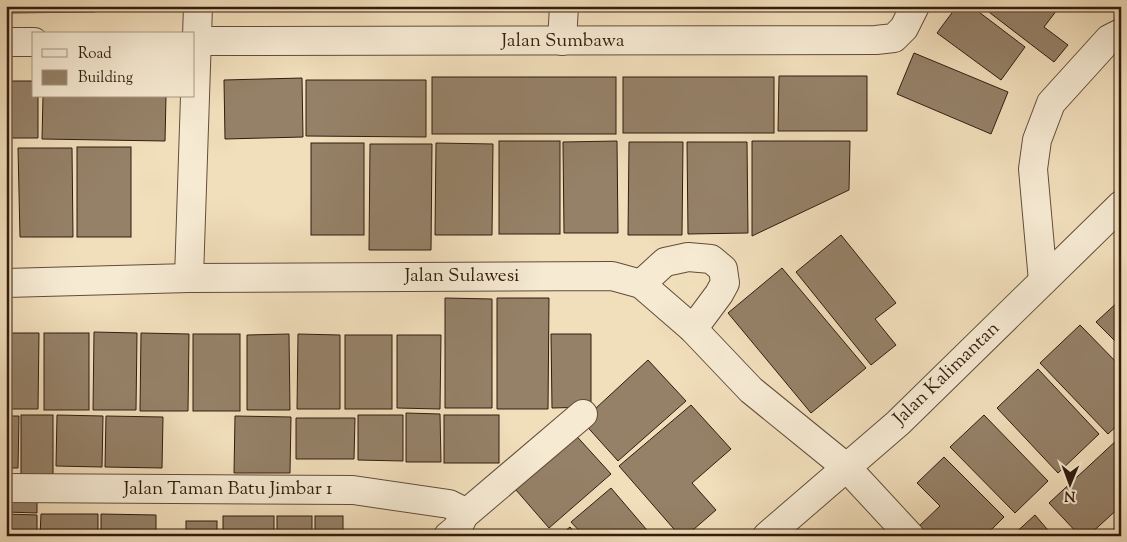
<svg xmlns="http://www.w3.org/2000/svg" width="1127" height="542" font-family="'Sorts Mill Goudy',serif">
	<rect width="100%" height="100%" fill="#f1debb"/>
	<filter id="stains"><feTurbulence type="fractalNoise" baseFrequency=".004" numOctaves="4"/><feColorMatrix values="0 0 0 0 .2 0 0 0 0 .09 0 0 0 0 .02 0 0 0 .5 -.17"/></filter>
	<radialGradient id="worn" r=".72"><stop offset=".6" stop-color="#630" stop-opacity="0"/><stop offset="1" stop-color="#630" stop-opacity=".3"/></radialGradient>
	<g fill="#958168" stroke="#321d0f">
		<polygon points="6,6 95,6 95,12 6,13"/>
		<polygon points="100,6 162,6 100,8"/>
		<polygon points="226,6 366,6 366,10 226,11"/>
		<rect x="369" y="6" width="124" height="5"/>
		<polygon points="572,6 714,6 714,9"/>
		<polygon points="718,6 841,6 841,10 718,9"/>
		<rect x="844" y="6" width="57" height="4"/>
		<polygon points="957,6 971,6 1025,47 1001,80 937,33"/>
		<polygon points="981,6 1060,6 1044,27 1068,45 1054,62"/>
		<polygon points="914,53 1008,92 991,134 897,94"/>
		<polygon points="779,76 867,76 867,131 778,131"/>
		<rect x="432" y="77" width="184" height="57"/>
		<rect x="623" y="77" width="151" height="56"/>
		<polygon points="302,78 303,137 225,139 224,80"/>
		<polygon points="306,80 426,80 426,137 306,136"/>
		<polygon points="6,81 34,81 34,96 38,96 38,138 6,138"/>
		<polygon points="43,96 166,96 165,141 42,139"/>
		<rect x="499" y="141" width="61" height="93"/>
		<polygon points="617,141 618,233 564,233 563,142"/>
		<polygon points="752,141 850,141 849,190 752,236"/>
		<polygon points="629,142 683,142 682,235 628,235"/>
		<polygon points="687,142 747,142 748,233 688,234"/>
		<rect x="311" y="143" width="53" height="92"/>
		<polygon points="436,143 493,144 492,235 435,235"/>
		<polygon points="370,144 432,144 431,250 369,250"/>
		<rect x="77" y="147" width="54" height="90"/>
		<polygon points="18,148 72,148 73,237 20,237"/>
		<polygon points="841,235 896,303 875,319 896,345 871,365 796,272"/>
		<polygon points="782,268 866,368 811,413 728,313"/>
		<polygon points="445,298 492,299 492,408 445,408"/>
		<polygon points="497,298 549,298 548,409 497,409"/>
		<polygon points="1121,299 1121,347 1096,322"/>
		<polygon points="1080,325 1121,367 1121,422 1108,434 1040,363"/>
		<polygon points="94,332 137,333 136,410 93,410"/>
		<polygon points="6,333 39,333 38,409 6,409"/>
		<rect x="44" y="333" width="45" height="77"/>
		<polygon points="141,333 189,334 188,411 140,411"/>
		<rect x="193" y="334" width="47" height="77"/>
		<polygon points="289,334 290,410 247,410 247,335"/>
		<polygon points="298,334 340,335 340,409 297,409"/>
		<polygon points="551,334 591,334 591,407 552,408"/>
		<rect x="345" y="335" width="47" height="74"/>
		<polygon points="397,335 441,335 440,409 397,408"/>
		<polygon points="648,360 686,401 618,461 582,421"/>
		<polygon points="1038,369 1099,434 1058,473 997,408"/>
		<polygon points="691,405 731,449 692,483 716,510 686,536 680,536 619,466"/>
		<polygon points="406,413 440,414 441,462 406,462"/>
		<rect x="21" y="415" width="32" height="60"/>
		<polygon points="57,415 103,416 102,467 56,466"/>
		<polygon points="358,415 403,415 403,461 358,460"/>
		<rect x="444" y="415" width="55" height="48"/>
		<polygon points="984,415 1048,481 1015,513 950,447"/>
		<polygon points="6,416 19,416 18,468 6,468"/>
		<polygon points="106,416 163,417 162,468 105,467"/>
		<polygon points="235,416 291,417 290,473 234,473"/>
		<polygon points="296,418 355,418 354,459 296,459"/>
		<polygon points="571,430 611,474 549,528 510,483"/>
		<polygon points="1118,439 1121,442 1121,506 1088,536 1080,536 1049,503"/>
		<polygon points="944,457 1004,517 985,536 925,536 917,528 940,506 917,483"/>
		<polygon points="611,488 652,536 584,536 571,522"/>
		<polygon points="6,494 37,495 37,513 6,512"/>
		<polygon points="6,514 37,515 37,536 6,536"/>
		<polygon points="41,514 98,514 98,536 40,536"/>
		<polygon points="101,514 156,515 156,536 101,536"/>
		<polygon points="1035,515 1053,536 1012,536"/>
		<rect x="223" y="516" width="51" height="20"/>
		<rect x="277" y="516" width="35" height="20"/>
		<rect x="315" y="516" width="28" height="20"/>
		<rect x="186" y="521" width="31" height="15"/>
		<polygon points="1121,523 1121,536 1107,536"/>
		<polygon points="570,527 577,536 559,536"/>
	</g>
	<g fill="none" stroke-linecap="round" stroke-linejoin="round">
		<g stroke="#624d3a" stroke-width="30">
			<g id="minor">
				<polyline points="194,41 876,40 894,38 904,28 915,6"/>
				<polyline points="562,41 564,6"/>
				<polyline points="6,42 34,42"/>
				<polyline points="189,278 198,6"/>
				<polyline points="1043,281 1033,169 1037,140 1051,103 1109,39 1121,33"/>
				<polyline points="6,283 189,278 612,276 641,284 693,329 751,390 847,468 910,536"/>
				<polyline points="641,284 665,262 688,257 711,259 723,269 725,283 719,294 693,329"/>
				<path d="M6 488 353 490 449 504 459 509 463 516C460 526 456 530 448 536"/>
				<polyline points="463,516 583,414"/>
				<polyline points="767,536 898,423 1121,205"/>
			</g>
		</g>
		<use href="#minor" stroke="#f6ead3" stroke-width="28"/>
	</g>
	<g text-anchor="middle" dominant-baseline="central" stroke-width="5" stroke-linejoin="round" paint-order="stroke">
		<g font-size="19" fill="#321d0f" stroke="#f6ead3">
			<text x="563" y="41">Jalan Sumbawa</text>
			<text x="462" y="276">Jalan Sulawesi</text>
			<text transform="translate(947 374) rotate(-44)">Jalan Kalimantan</text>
			<text x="228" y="489">Jalan Taman Batu Jimbar 1</text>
		</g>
	</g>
	<rect width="1127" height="542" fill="none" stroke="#f1debb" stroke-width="25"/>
	<rect x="8" y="8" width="1112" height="527" fill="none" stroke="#321d0f" stroke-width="2.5"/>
	<rect x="12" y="12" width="1102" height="517" fill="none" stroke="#321d0f"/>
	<rect x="32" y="32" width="162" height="65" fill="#f6ead3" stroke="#a89885"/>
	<rect x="42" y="49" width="25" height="8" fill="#f6ead3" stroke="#a89885"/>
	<text x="78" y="58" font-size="15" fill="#321d0f">Road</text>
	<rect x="42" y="70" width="25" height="15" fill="#958168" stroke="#a89885"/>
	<text x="78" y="82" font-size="15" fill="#321d0f">Building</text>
	<g transform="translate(1070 484) rotate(181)" stroke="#f6ead3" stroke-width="4" paint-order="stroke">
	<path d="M0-4L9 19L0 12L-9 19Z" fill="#321d0f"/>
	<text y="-8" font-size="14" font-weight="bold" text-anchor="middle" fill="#321d0f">N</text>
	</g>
	<rect width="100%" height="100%" filter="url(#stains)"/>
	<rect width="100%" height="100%" fill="url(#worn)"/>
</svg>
